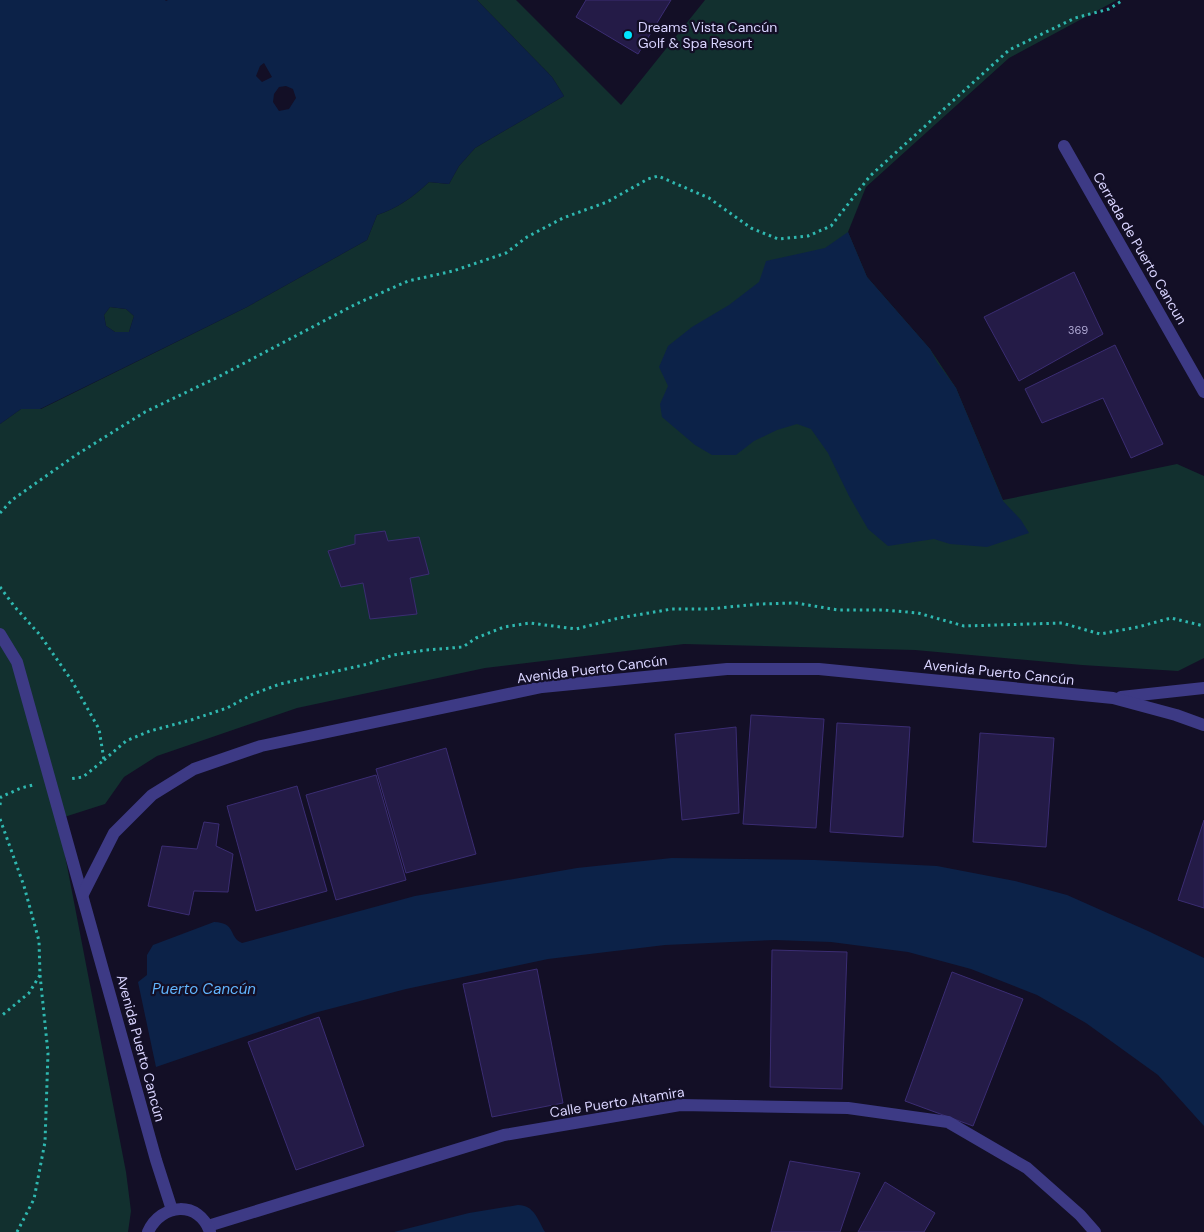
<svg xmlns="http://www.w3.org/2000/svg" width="1204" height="1232" font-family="'DM Sans',sans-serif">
	<rect width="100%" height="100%" fill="#130f26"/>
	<g fill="#12302f">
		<path d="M477 0H516L621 105 705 0H1117L1009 58 866 187 848 232 867 277 930 349 956 388 1003 500 1177 464 1204 476V658L1178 671 1082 665 915 650 684 644 485 668 297 708 157 756 124 777 105 804 58 819 126 1172 131 1211 128 1232H0V424L21 409H41L247 307 367 240 377 215C398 208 413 197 429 182L449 184 459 166 475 148 564 96 552 77Z"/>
		<polygon points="110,307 126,309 134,316 129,332 115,332 106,326 104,315"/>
	</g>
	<g fill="#0c2248" fill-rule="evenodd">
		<path d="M0 0H165L166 1 168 0H477L552 77 564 96 475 148 459 166 449 184 429 182C413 197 398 208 377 215L367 240 247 307 40 409H21L0 424ZM264 63 272 77 262 82 256 76 260 66ZM286 86 293 89 296 98 289 109 279 111 273 102 274 94 279 87ZM110 307 126 309 134 316 129 332H115L106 326 104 315Z"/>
		<polygon points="848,232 867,277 930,349 937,362 956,388 1003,501 1021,520 1029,533 987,547 950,544 934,539 888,546 868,529 849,496 828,453 811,429 797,424 777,430 754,441 736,455 712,455 695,445 662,417 660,404 668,386 659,367 668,346 692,327 729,305 759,282 766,261 825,248"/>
		<path d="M672 858 815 860 937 866 1015 881 1067 895 1148 931 1204 958V1126L1158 1075 1086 1023 1037 995 971 969 908 952 831 942 775 940 665 945 548 959 406 989 314 1013 156 1067 138 982 147 975V955L153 945 214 922C237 923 228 937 242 943L415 896 577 868Z"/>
		<path d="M518 1205C534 1205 538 1220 545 1232H394L469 1213Z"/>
	</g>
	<g fill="#241b47" stroke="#3b2d73">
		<polygon points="586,0 671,0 638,54 576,17"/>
		<polygon points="1074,272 1103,334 1019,381 984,317"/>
		<polygon points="1115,345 1163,444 1131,458 1103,398 1042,423 1025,389"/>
		<polygon points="385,531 388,541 419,537 429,574 410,578 417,614 370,619 363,583 341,587 328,551 355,544 355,535"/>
		<polygon points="751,715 824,719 816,828 743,824"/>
		<polygon points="837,723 910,727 903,837 830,832"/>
		<polygon points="736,727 739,813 682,820 675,734"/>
		<polygon points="980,733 1054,738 1046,847 973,842"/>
		<polygon points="446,748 476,854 406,873 376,769"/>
		<polygon points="376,775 406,880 336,900 306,795"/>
		<polygon points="297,786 327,891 256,911 227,806"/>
		<polygon points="1204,820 1204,908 1178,900"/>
		<polygon points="204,822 219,824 216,846 233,854 228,892 194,891 189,915 148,906 162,846 197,849"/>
		<polygon points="772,950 847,952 842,1089 770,1087"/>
		<polygon points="537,969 563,1103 492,1117 463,984"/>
		<polygon points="952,972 1023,999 973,1126 905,1101"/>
		<polygon points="319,1017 364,1146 296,1170 248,1042"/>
		<polygon points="790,1161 860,1173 840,1232 771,1232"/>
		<polygon points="885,1182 935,1213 924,1232 858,1232"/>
	</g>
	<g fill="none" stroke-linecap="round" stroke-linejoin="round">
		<g stroke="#2fb8b0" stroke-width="3" stroke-dasharray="2.5 4" stroke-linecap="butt">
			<polyline points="0,513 12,500 76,455 145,412 218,377 356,304 408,281 453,271 506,253 527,237 563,218 607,202 648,179 658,176 709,198 751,228 778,239 808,236 831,226 870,176 1009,50 1075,18 1109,9 1123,0"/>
			<polyline points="0,587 14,606 40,635 72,681 99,729 104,760 83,777 69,779"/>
			<polyline points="104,760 126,741 150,731 191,720 227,708 253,694 280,684 368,664 393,655 426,650 463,647 476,638 504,627 530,623 576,629 619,618 672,609 709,609 759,604 796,603 838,610 884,610 918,613 964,626 1062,623 1100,634 1138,627 1171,618 1204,626"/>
			<polyline points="0,805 1,797 21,788 33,785"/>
			<polyline points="0,819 24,886 39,941 40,975 29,993 0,1017"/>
			<polyline points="17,1232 34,1199 45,1142 48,1053 40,975"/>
		</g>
		<g stroke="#3d3a85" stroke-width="12">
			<polyline points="1064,146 1204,392"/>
			<polyline points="0,634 17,662 156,1160 172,1210"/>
			<polyline points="1121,697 1204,688"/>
			<polyline points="83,894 114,833 152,795 194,769 261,746 542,687 727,669 819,669 1113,698 1176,715 1204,725"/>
			<polyline points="208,1226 504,1135 680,1105 848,1108 948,1122 1027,1168 1080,1215 1095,1232"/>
		</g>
		<path stroke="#3d3a85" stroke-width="12" d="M148 1232C161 1203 199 1200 210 1232"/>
	</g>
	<circle fill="#00e5ff" stroke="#130f26" stroke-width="2" cx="628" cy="35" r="5"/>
	<g text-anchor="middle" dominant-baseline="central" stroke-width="4.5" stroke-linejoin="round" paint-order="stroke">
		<g font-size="11" fill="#aca6d1">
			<text x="1078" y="330">369</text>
		</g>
		<g font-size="14" fill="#d9d4ff" stroke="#130f26" text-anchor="start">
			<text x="638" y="27">Dreams Vista Cancún<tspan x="638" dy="16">Golf &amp; Spa Resort</tspan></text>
		</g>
		<g font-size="14" fill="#d9d4ff" stroke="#130f26">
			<text transform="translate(1140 248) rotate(60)">Cerrada de Puerto Cancun</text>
			<text transform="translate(592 669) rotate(-7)">Avenida Puerto Cancún</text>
			<text transform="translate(999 672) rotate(6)">Avenida Puerto Cancún</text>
			<text transform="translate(141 1048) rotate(75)">Avenida Puerto Cancún</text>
			<text transform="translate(617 1102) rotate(-9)">Calle Puerto Altamira</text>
		</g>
		<g font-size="15" font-style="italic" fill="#62b6ff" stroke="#130f26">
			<text x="204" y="989">Puerto Cancún</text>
		</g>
	</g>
</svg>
